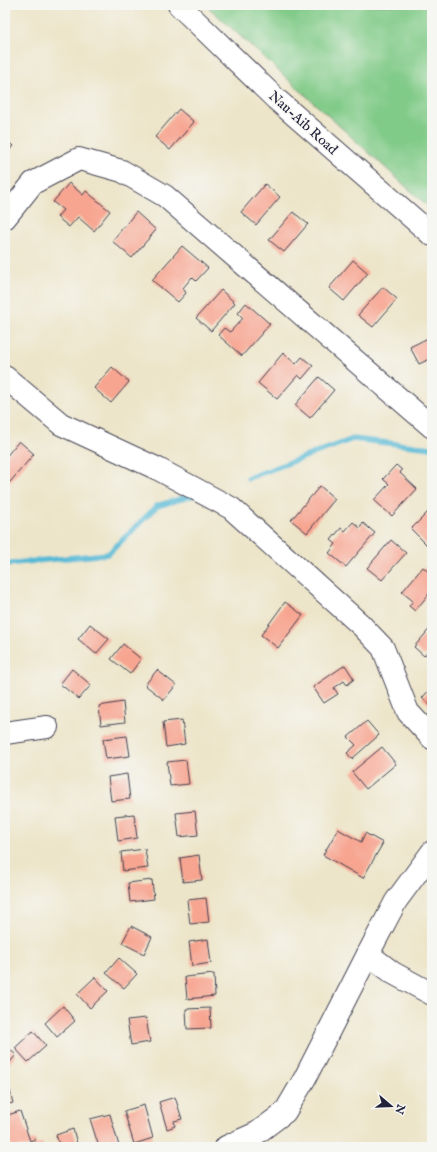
<svg xmlns="http://www.w3.org/2000/svg" width="437" height="1152" font-family="'IM FELL English',serif">
	<rect width="100%" height="100%" fill="#f6f6f2"/>
	<filter id="ink" filterUnits="userSpaceOnUse"><feTurbulence type="fractalNoise" baseFrequency=".025" numOctaves="2"/><feDisplacementMap in="SourceGraphic" scale="8" xChannelSelector="R" yChannelSelector="G"/><feConvolveMatrix kernelMatrix="1 2 1 2 8 2 1 2 1" color-interpolation-filters="sRGB"/></filter>
	<filter id="wash" filterUnits="userSpaceOnUse"><feTurbulence type="fractalNoise" baseFrequency=".012" numOctaves="4" result="noise"/><feDisplacementMap in="SourceGraphic" scale="16" xChannelSelector="R" yChannelSelector="G"/><feGaussianBlur stdDeviation="0.9" result="paint"/><feColorMatrix in="noise" values="0 0 0 0 0 0 0 0 0 0 0 0 0 0 0 0 0 1.4 0 .05"/><feComposite in="paint" operator="in"/></filter>
	<g filter="url(#wash)">
		<rect width="100%" height="100%" fill="#ede5c9"/>
		<polygon fill="#81cb88" stroke="#527662" points="206,5 432,5 432,210"/>
		<g fill="none" stroke-linecap="round" stroke-linejoin="round">
			<g stroke="#58bad6" stroke-width="5.5">
				<polyline points="248,478 353,439 432,448"/>
				<polyline points="5,564 108,554 157,506 194,495"/>
			</g>
		</g>
		<g id="blocks">
			<g fill="#f7a490">
				<polygon points="179,109 194,122 170,150 155,137"/>
				<polygon points="5,139 13,146 5,155"/>
				<polygon points="69,183 83,195 86,191 110,211 94,231 78,217 69,227 57,217 63,210 53,202"/>
				<polygon points="265,184 280,197 256,225 241,212"/>
				<polygon points="136,212 156,230 132,258 112,241"/>
				<polygon points="293,212 308,224 284,252 269,240"/>
				<polygon points="182,246 208,268 196,281 192,277 183,288 186,293 178,302 152,280"/>
				<polygon points="353,260 368,273 344,301 329,288"/>
				<polygon points="383,287 397,299 373,327 358,315"/>
				<polygon points="221,290 235,303 211,331 196,318"/>
				<polygon points="246,303 270,324 242,356 218,335 224,328 230,332 243,318 238,313"/>
				<polygon points="432,336 432,358 419,364 410,347"/>
				<polygon points="283,353 296,364 302,357 313,366 302,379 298,375 277,399 258,383"/>
				<polygon points="112,367 129,382 111,403 94,388"/>
				<polygon points="319,377 334,390 310,418 295,405"/>
				<polygon points="19,441 34,454 10,482 5,478 5,458"/>
				<polygon points="396,465 402,470 400,473 417,489 392,516 374,500 389,484 383,479"/>
				<polygon points="320,486 335,499 307,533 291,520"/>
				<polygon points="432,508 432,542 428,546 411,529"/>
				<polygon points="353,522 360,528 363,523 375,533 346,567 329,553 336,544 331,540 341,528 345,531"/>
				<polygon points="391,540 406,553 382,580 367,568"/>
				<polygon points="423,567 432,575 432,590 415,611 409,606 413,601 402,592"/>
				<polygon points="285,602 303,615 278,648 261,635"/>
				<polygon points="90,624 109,639 96,654 78,639"/>
				<polygon points="432,626 432,647 424,656 414,647"/>
				<polygon points="123,644 141,659 130,674 111,659"/>
				<polygon points="345,665 354,679 347,685 344,681 334,688 338,694 324,703 313,687"/>
				<polygon points="72,669 91,685 79,699 60,684"/>
				<polygon points="157,670 176,685 164,700 145,685"/>
				<polygon points="432,687 432,707 422,698"/>
				<polygon points="123,702 125,722 101,725 99,706"/>
				<polygon points="182,720 185,744 166,747 163,722"/>
				<polygon points="367,721 379,735 352,759 347,753 356,745 348,737"/>
				<polygon points="127,736 130,756 106,759 103,739"/>
				<polygon points="382,747 396,764 366,789 352,772"/>
				<polygon points="186,760 189,784 170,786 167,762"/>
				<polygon points="127,774 130,799 111,801 108,777"/>
				<polygon points="195,811 198,835 179,837 176,813"/>
				<polygon points="134,814 137,838 118,841 115,816"/>
				<polygon points="338,829 361,842 365,833 383,843 363,878 323,855"/>
				<polygon points="145,849 148,868 123,871 121,852"/>
				<polygon points="199,855 202,880 183,882 180,858"/>
				<polygon points="152,880 154,899 130,902 128,883"/>
				<polygon points="206,898 209,922 190,924 187,900"/>
				<polygon points="131,926 152,937 144,954 122,943"/>
				<polygon points="208,939 211,963 192,966 189,942"/>
				<polygon points="119,958 137,974 124,988 106,973"/>
				<polygon points="214,974 215,996 187,999 185,977"/>
				<polygon points="95,977 108,991 90,1008 77,994"/>
				<polygon points="63,1006 75,1021 57,1037 45,1023"/>
				<polygon points="210,1008 211,1028 187,1029 186,1009"/>
				<polygon points="146,1018 150,1042 131,1045 127,1020"/>
				<polygon points="33,1031 46,1046 28,1062 15,1048"/>
				<polygon points="5,1045 16,1055 5,1068"/>
				<polygon points="7,1079 13,1103 5,1105 5,1080"/>
				<polygon points="175,1097 182,1119 174,1121 175,1126 167,1129 159,1102"/>
				<polygon points="144,1105 153,1138 134,1144 124,1111"/>
				<polygon points="20,1111 30,1141 35,1139 36,1145 42,1143 44,1147 11,1147 5,1128 5,1116"/>
				<polygon points="110,1114 119,1146 116,1147 99,1147 90,1119"/>
				<polygon points="73,1129 78,1147 60,1147 56,1135"/>
			</g>
		</g>
	</g>
	<g filter="url(#ink)">
		<use href="#blocks" fill-opacity="0" stroke="#403f50" stroke-width="1"/>
		<g fill="none" stroke-linecap="round" stroke-linejoin="round">
			<g stroke="#403f50" stroke-width="24">
				<g id="minor">
					<polyline points="179,5 276,99 432,235"/>
					<polyline points="5,218 33,183 79,159 122,171 165,196 432,427"/>
					<polyline points="5,377 61,424 158,469 231,508 361,625 383,648 408,712 432,738"/>
					<polyline points="5,733 47,727"/>
					<polyline points="368,954 393,973 432,994"/>
					<polyline points="226,1147 257,1133 285,1112 305,1078 368,954 396,901 432,852"/>
				</g>
			</g>
			<use href="#minor" stroke="#fff" stroke-width="22"/>
		</g>
	</g>
	<g text-anchor="middle" dominant-baseline="central" stroke-width="3" stroke-linejoin="round" paint-order="stroke">
		<g font-size="14" fill="#22223b" stroke="#f6f6f2">
			<text transform="translate(303 123) rotate(42)">Nau-Aib Road</text>
		</g>
	</g>
	<rect width="437" height="1152" fill="none" stroke="#f6f6f2" stroke-width="20"/>
	<g transform="translate(391 1106) rotate(109)" stroke="#f6f6f2" stroke-width="3" paint-order="stroke">
	<path d="M0-3L7 15L0 10L-7 15Z" fill="#22223b"/>
	<text y="-6" font-size="11" font-weight="bold" text-anchor="middle" fill="#22223b">N</text>
	</g>
</svg>
